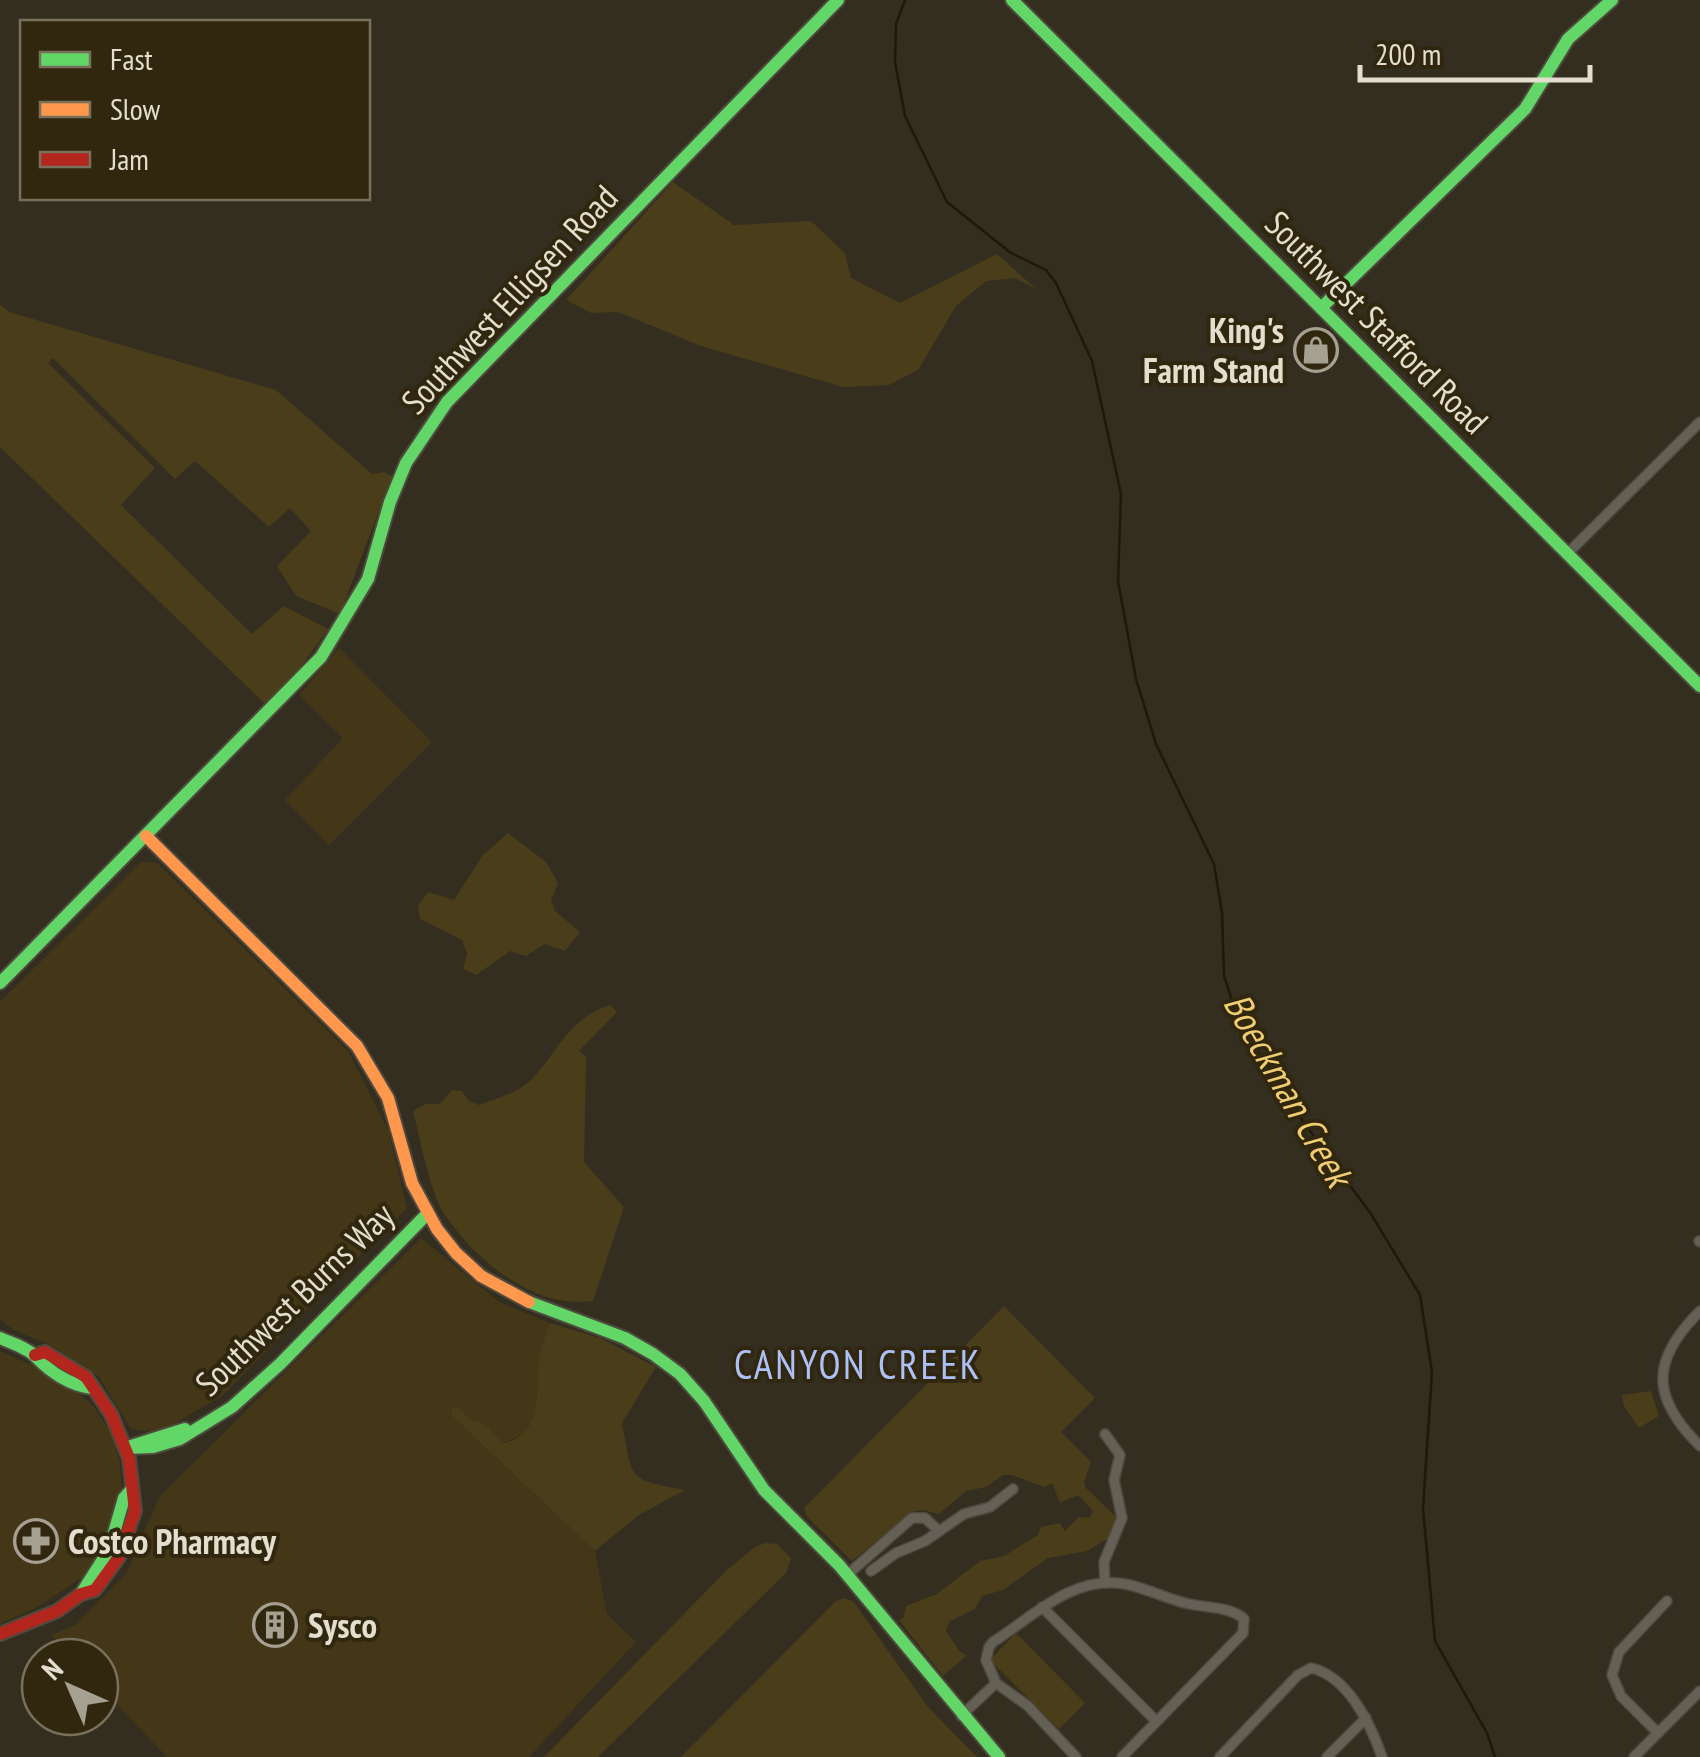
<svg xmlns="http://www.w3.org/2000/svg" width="1700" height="1757" font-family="'PT Sans Narrow',sans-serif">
	<rect width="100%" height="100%" fill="#332e20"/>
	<g fill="#433718">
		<polygon points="339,648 432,742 329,845 285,800 343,738 299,695"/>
		<polygon points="141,862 157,863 348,1051 388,1130 407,1208 222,1396 159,1432 131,1429 99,1377 52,1346 14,1330 0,1320 0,1002"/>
		<polygon points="421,1238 499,1302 550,1323 541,1350 537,1416 524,1434 503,1443 484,1423 473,1421 458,1408 452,1416 595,1551 607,1614 636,1642 529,1757 167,1757 100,1687 100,1657 72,1657 51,1635 75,1625 126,1574 159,1497"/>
		<polygon points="0,1351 52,1374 70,1385 93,1406 112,1434 120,1462 122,1493 102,1552 83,1577 34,1609 0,1624"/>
	</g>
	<g fill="#4a3d19">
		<polygon points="673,182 734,225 811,221 845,253 851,278 900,303 997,254 1036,289 1015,278 986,281 956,306 918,370 889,385 843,387 701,346 618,312 591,313 566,300"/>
		<polygon points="0,304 9,312 276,390 372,474 384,472 392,476 340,614 296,596 277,566 311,531 290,508 269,527 195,461 175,479 53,358 48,363 155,468 121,505 252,634 284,606 328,629 294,676 265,704 0,447"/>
		<polygon points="508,833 546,862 558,883 551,901 555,911 580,932 565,951 545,944 526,956 510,951 476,975 463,969 467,953 462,940 420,919 418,906 428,892 454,900 483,855"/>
		<path d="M610 1005 617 1012 579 1051 586 1057 584 1162 624 1207 593 1301C535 1310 476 1261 445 1215 430 1194 420 1138 413 1111L426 1104H440L452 1090 462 1091 469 1101 479 1105C496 1098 516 1094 530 1081 557 1054 567 1019 610 1005Z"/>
		<polygon points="1004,1306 1095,1398 1061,1432 1091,1462 1084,1482 1086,1488 1118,1519 1107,1539 1087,1551 1048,1558 1003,1590 982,1596 975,1609 950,1621 946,1631 960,1652 967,1655 943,1676 899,1620 904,1617 906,1606 937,1594 980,1561 1004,1556 1038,1535 1041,1527 1060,1523 1065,1531 1079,1517 1090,1518 1093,1511 1078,1495 1060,1503 1052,1483 1044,1487 1012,1475 1003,1475 986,1487 966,1491 939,1514 923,1510 912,1512 852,1561 807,1517 804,1508"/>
		<path d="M550 1323 600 1338 656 1367 622 1423C633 1480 626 1479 685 1490L639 1515 595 1551 452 1416V1409L458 1408 473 1421 484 1423 503 1443C546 1435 535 1387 540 1354 542 1344 547 1333 550 1323Z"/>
		<polygon points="1651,1391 1659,1416 1639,1428 1624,1406 1622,1395"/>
		<polygon points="765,1543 777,1544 791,1558 786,1573 598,1757 544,1757 727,1570 755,1547"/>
		<polygon points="843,1598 853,1601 928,1707 977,1757 681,1757 835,1602"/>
		<polygon points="1016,1633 1085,1703 1059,1729 990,1660"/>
	</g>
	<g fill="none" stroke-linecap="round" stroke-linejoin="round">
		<polyline stroke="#201907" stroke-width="2.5" points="905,0 896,24 895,62 905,116 947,202 1011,253 1046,270 1056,283 1092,361 1121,494 1118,581 1136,679 1156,744 1214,864 1222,913 1224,976 1236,1013 1283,1094 1371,1214 1420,1295 1432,1372 1423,1508 1435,1641 1487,1733 1495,1757"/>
		<g stroke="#4e4a3e" stroke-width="12">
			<g id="street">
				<polyline points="1567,554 1700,422"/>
				<polyline points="1699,1241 1700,1242"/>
				<path d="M1700 1311C1651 1360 1650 1397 1700 1446"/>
				<polyline points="871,1571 896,1553 925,1541 964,1514 990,1507 1013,1489"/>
				<polyline points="847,1575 912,1518 925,1518 939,1531"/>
				<polyline points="1105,1583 1104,1562 1122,1518 1114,1480 1120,1455 1105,1434"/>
				<polyline points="1042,1607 1156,1721"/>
				<polyline points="961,1716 996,1683"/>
				<polyline points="1658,1733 1621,1696 1612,1675 1619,1652 1667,1601"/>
				<path d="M1076 1757 1028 1706 996 1683 986 1660 989 1647 993 1642C1034 1616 1072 1575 1125 1584 1146 1588 1165 1598 1185 1603 1204 1608 1230 1606 1244 1619L1243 1633 1122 1757"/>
				<path d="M1220 1757 1298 1675 1311 1668C1348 1676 1371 1725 1382 1757"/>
				<polyline points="1327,1757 1366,1718"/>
				<polyline points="1634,1757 1700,1691"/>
			</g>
		</g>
		<g stroke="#4e4a3e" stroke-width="16">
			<g id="fast">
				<polyline points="1012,0 1700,686"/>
				<polyline points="1322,307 1525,109 1568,39 1612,0"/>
				<polyline points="0,983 321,657 368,579 390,502 406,463 447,402 838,0"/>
				<polyline points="529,1302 625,1338 653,1354 680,1374 704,1401 764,1490 839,1565 999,1757"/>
				<path d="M0 1338C11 1343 28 1348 36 1357 50 1372 70 1385 91 1388"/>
				<polyline points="128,1447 185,1429"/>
				<polyline points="126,1448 153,1447 180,1439 232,1407 280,1364 427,1214"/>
				<polyline points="81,1594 109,1550 124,1498 132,1489"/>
			</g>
		</g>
		<g stroke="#4e4a3e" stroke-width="16">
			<polyline id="slow" points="146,836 357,1046 388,1098 412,1183 437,1229 456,1253 481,1276 529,1302"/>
		</g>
		<g stroke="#4e4a3e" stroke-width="16">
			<polyline id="jam" points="0,1634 57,1611 81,1594 95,1590 119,1557 135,1511 129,1458 111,1414 86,1377 45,1352 35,1355"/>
		</g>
		<use href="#street" stroke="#646056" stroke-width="9"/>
		<use href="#fast" stroke="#63d668" stroke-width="12"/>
		<use href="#slow" stroke="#ff974d" stroke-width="12"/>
		<use href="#jam" stroke="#b3261e" stroke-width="12"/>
	</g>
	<defs>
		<g id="shop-ring" transform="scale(2.25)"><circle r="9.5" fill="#31270e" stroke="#a6a092" stroke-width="1.5"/><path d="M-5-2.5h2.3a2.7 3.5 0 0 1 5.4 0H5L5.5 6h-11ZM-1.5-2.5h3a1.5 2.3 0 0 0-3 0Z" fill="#a6a092"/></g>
		<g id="pharmacy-ring" transform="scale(2.25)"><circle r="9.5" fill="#31270e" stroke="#a6a092" stroke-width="1.5"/><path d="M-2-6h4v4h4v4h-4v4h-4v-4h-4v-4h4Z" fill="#a6a092"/></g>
		<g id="building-ring" transform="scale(2.25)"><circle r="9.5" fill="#31270e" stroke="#a6a092" stroke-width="1.5"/><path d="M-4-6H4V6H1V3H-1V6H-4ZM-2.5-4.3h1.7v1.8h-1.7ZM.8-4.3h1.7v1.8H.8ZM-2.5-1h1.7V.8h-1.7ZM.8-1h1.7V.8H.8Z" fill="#a6a092"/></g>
	</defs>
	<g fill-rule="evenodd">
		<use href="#shop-ring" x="1316" y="350"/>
		<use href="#pharmacy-ring" x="36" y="1541"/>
		<use href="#building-ring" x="275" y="1625"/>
	</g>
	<g text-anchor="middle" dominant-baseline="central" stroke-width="8" stroke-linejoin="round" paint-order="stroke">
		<g font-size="35" fill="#e4decf" stroke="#31270e">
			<text transform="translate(509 299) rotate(-47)">Southwest Elligsen Road</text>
			<text transform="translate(1377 322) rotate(45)">Southwest Stafford Road</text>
			<text transform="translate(294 1299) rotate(-44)">Southwest Burns Way</text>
		</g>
		<g font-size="35" font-weight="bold" fill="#e4decf" stroke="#31270e" text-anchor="start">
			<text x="1284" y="330" text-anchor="end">King's<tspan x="1284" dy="40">Farm Stand</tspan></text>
			<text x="68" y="1541">Costco Pharmacy</text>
			<text x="308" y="1625">Sysco</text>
		</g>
		<g font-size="38" font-style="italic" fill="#f0cd72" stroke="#31270e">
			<text transform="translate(1289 1089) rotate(60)">Boeckman Creek</text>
		</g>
		<g font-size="40" letter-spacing="2.5" fill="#adc0f7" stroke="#31270e">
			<text x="858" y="1364">CANYON CREEK</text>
		</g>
	</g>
	<rect x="20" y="20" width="350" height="180" fill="#31270e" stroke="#79705b" stroke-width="2.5"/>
	<rect x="40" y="52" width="50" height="15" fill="#63d668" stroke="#79705b" stroke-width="2.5"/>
	<text x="110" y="70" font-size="30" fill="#e4decf">Fast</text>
	<rect x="40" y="102" width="50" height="15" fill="#ff974d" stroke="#79705b" stroke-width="2.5"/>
	<text x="110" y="120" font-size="30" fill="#e4decf">Slow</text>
	<rect x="40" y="152" width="50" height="15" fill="#b3261e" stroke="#79705b" stroke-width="2.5"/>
	<text x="110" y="170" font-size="30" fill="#e4decf">Jam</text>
	<g transform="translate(70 1687) rotate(315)"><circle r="48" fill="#31270e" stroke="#79705b" stroke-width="2.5"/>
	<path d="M0-8L18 38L0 25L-18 38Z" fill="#a6a092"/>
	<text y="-15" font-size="28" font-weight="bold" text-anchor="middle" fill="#e4decf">N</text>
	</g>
	<path d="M1360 65v15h230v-15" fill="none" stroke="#e4decf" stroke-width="5"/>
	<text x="1375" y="65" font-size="30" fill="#e4decf" stroke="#31270e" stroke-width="8" paint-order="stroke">200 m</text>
</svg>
